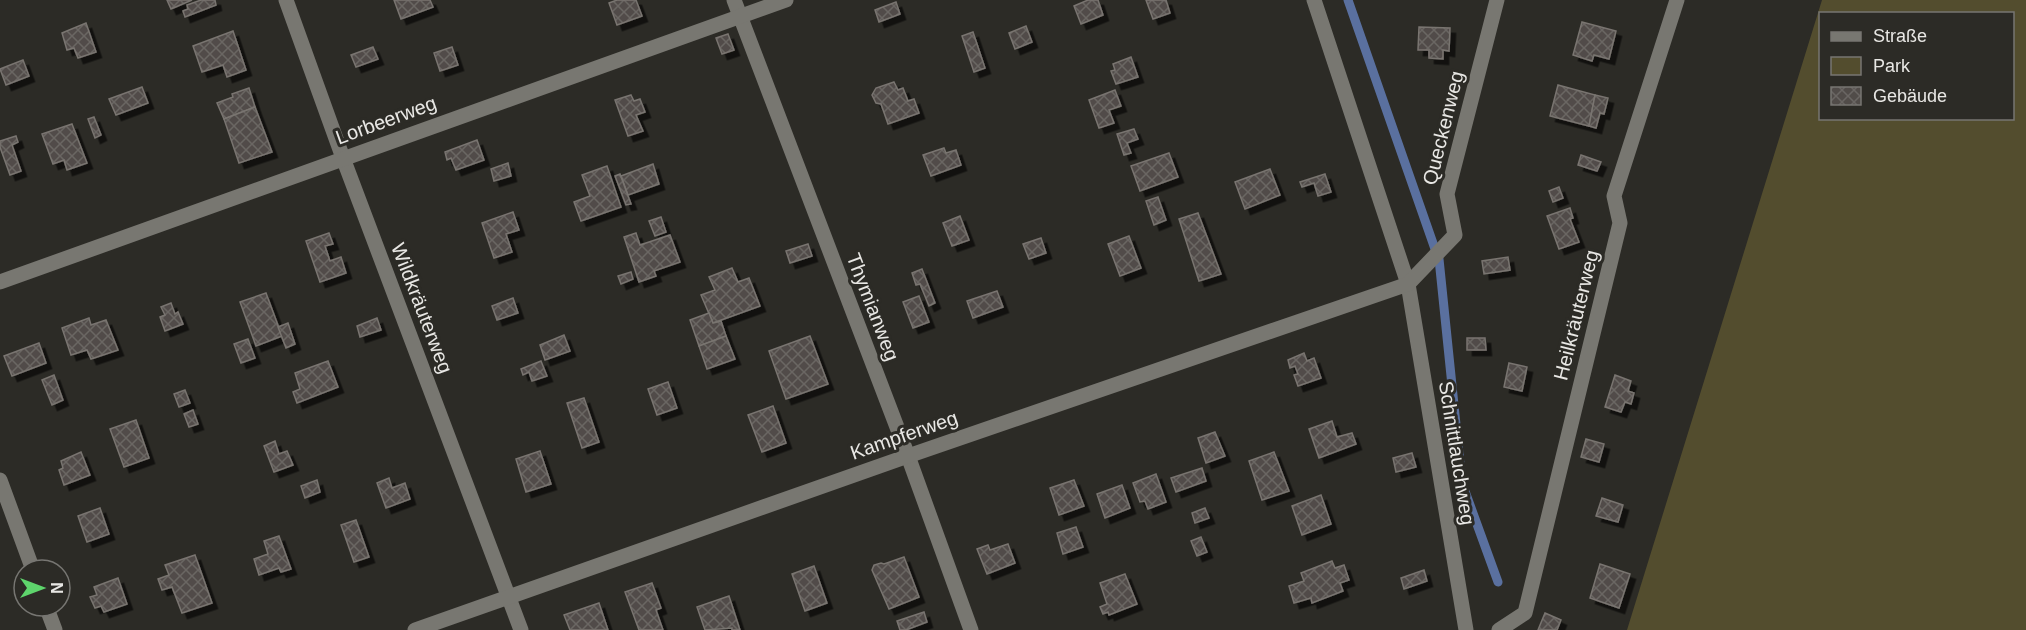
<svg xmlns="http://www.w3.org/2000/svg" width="2026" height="630" font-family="Helvetica,sans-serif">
	<defs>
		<pattern id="building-cross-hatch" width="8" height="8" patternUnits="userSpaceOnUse" patternTransform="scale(1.5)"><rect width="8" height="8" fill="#514c49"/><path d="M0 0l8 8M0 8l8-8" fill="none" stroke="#6a6663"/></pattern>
		<filter id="shadow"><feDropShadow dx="5.5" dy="5.5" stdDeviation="0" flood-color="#0009"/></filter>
	</defs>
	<rect width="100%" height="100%" fill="#2c2b26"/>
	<path fill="#534d2e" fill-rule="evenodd" d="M1822 0H2026V630H1627ZM1820 14H2012V118H1820Z"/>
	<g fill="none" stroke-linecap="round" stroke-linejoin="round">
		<g stroke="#5a709f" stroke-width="9">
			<polyline points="1348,0 1435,249"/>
			<polyline points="1439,259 1462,483 1498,582"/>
		</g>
	</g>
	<g fill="url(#building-cross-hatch)" stroke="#797470" stroke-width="1.5" filter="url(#shadow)">
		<polygon points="167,0 192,0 171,9"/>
		<polygon points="201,0 215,0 216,5 185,17 183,11 188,9 187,5"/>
		<polygon points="394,0 430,0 433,7 401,19"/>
		<polygon points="617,0 636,0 642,16 617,25 609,3"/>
		<polygon points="1088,0 1098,0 1103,15 1081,24 1074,6"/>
		<polygon points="1146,0 1166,0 1170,13 1153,19"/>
		<polygon points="896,2 900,14 879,22 875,10"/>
		<polygon points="1582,22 1616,31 1609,59 1594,55 1592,61 1573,55"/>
		<polygon points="86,23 96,52 78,58 74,48 67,50 62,33"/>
		<polygon points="1026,26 1032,42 1015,49 1009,33"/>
		<polygon points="1419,27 1450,28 1449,51 1443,50 1443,59 1429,58 1429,50 1418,50"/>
		<polygon points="233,31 246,70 227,77 223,65 202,72 193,46"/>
		<polygon points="973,32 985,68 974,72 962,36"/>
		<polygon points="728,34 734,50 722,54 716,38"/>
		<polygon points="373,47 378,59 356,67 351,55"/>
		<polygon points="452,47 458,65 440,71 434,53"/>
		<polygon points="1131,57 1138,77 1116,84 1111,71 1115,70 1113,64"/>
		<polygon points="23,60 29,76 6,85 0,69"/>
		<polygon points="894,82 898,90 903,88 908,101 914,99 919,113 888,124 881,104 876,103 872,95 876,88"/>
		<polygon points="1558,85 1595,95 1589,126 1550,116"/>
		<polygon points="142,87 148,103 116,115 109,99"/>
		<polygon points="249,88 255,107 224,119 217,103 233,97 232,94"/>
		<polygon points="1115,90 1121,106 1109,110 1114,123 1099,128 1089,100"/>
		<polygon points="631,95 634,101 640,99 645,112 636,115 643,131 628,136 615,100"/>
		<polygon points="1595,95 1608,98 1604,114 1600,113 1596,128 1589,126"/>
		<polygon points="255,107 272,152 239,163 224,119"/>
		<polygon points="94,117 101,135 95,138 88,119"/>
		<polygon points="72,124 87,163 67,170 64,160 53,164 42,134"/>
		<polygon points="1134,129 1138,139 1127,143 1131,153 1124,155 1117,134"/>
		<polygon points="16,136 18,142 12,145 21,171 10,175 0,147 0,141"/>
		<polygon points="477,140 484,160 456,170 451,158 447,160 445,152"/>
		<polygon points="944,148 946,153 956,150 961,165 931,176 923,155"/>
		<polygon points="1169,153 1178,177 1140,191 1131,166"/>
		<polygon points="1581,155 1601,162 1597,171 1578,165"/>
		<polygon points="508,163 511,176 494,181 491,169"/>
		<polygon points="653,164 659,184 628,195 621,176"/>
		<polygon points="607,166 621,207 581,221 574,202 590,196 582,175"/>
		<polygon points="1270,169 1280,195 1245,209 1235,182"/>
		<polygon points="620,174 631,204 626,205 615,176"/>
		<polygon points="1325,174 1331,192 1318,196 1314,183 1302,187 1300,182"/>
		<polygon points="1559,187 1563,198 1553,202 1549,191"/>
		<polygon points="1158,197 1166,220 1154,225 1146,201"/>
		<polygon points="1570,208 1573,218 1570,219 1579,242 1559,249 1547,216"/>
		<polygon points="513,212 519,230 506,234 512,252 494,258 482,223"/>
		<polygon points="1198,213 1221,274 1199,281 1179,219"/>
		<polygon points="960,216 969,240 952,246 943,223"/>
		<polygon points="661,217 666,232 655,236 649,221"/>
		<polygon points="329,233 333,244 325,246 330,261 341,257 346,273 320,282 306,241"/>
		<polygon points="636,233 640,245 670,235 680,262 654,271 656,276 639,282 624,237"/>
		<polygon points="1129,236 1141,268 1120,276 1108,244"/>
		<polygon points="1041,238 1046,253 1029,259 1023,244"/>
		<polygon points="808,244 812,256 790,263 786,251"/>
		<polygon points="1508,257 1510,270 1484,274 1482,261"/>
		<polygon points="732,268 738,282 749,278 760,306 713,323 701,295 715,290 709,277"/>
		<polygon points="922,269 935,303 929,306 920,284 916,285 912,273"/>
		<polygon points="631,272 633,279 621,284 618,276"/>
		<polygon points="997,291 1003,307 973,318 967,301"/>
		<polygon points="266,293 282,336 256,346 240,302"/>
		<polygon points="919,296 929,322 913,328 903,302"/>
		<polygon points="513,298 518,313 497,320 492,306"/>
		<polygon points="171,303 175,314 178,312 183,324 165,331 160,317 165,315 161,307"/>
		<polygon points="709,313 713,323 721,321 726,336 699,346 690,320"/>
		<polygon points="89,318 91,325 106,320 118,350 91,359 87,350 71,355 62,328"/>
		<polygon points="377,318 381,330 360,337 357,326"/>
		<polygon points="288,323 295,344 286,348 278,327"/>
		<polygon points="564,335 570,351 545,360 540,345"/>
		<polygon points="726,336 735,359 707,369 699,346"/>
		<polygon points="810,336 828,384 786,399 769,351"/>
		<polygon points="1467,338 1485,338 1486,350 1467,350"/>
		<polygon points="248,339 255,358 241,363 234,344"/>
		<polygon points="39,343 46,363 12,376 4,356"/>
		<polygon points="1304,353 1307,361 1314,358 1321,378 1298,386 1294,375 1298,374 1295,366 1290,368 1288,360"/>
		<polygon points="328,361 338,387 297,403 293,392 300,389 295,373"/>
		<polygon points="541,361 547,376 532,381 529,372 523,375 521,369"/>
		<polygon points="1509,363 1527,367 1522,391 1504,387"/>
		<polygon points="54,375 63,400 52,405 42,380"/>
		<polygon points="1615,375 1631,381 1628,391 1634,393 1631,404 1625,402 1621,412 1605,407"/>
		<polygon points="668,382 677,408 657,415 648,389"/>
		<polygon points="185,390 190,403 179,407 174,394"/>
		<polygon points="584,398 599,442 582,448 567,403"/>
		<polygon points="773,406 786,443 762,452 748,415"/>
		<polygon points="193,410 198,424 189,427 184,414"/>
		<polygon points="136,420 149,458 124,467 110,429"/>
		<polygon points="1332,421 1337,437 1352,433 1356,444 1319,458 1309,429"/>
		<polygon points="1215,432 1225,456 1206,463 1198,438"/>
		<polygon points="1586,439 1604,444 1599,462 1581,457"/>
		<polygon points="275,441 279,454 287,451 293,465 274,472 264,446"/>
		<polygon points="540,451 551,484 526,492 516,459"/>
		<polygon points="81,452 90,475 64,485 59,470 63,468 61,461"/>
		<polygon points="1274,452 1289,491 1262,500 1249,461"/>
		<polygon points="1412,453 1416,467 1396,472 1393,458"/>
		<polygon points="1202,468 1206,481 1176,492 1171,478"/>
		<polygon points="1156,474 1166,502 1148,509 1145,501 1140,502 1133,483"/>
		<polygon points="389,478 392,488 405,483 410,499 386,508 377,483"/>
		<polygon points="317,480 320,492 305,498 301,486"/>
		<polygon points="1074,480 1084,506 1059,515 1050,488"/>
		<polygon points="1122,485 1130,508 1105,518 1097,494"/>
		<polygon points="1321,495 1331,524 1302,535 1292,506"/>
		<polygon points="1602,498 1623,505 1618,522 1596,516"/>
		<polygon points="100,508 109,534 87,542 78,516"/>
		<polygon points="1205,508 1209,518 1195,523 1192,513"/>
		<polygon points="356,520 369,557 354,562 341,525"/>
		<polygon points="1076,527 1083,547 1063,554 1057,533"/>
		<polygon points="279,536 291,569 281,572 279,568 259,575 254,559 268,554 264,541"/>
		<polygon points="1201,537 1207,552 1197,556 1191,541"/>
		<polygon points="1008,544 1015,563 987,574 977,549 988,545 990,550"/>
		<polygon points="195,555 212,603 182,613 172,587 162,590 158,579 169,575 165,565"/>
		<polygon points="904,557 919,597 889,609 872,570 874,565 881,563 884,564"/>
		<polygon points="1332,561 1335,568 1344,565 1349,580 1340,583 1343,591 1312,603 1311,598 1294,603 1289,586 1304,581 1301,573"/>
		<polygon points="1600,564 1630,574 1619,608 1590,598"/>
		<polygon points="814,566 827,603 805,611 792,574"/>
		<polygon points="1424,570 1427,581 1404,589 1401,578"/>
		<polygon points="1125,574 1137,604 1109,615 1108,612 1103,614 1100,607 1107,604 1100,583"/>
		<polygon points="118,578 127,604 104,612 101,606 95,608 90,597 97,595 94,587"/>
		<polygon points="652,583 661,608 656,610 663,630 639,630 625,592"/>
		<polygon points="729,596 740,630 732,630 732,628 705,630 697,607"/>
		<polygon points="599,603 608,630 570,630 564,615"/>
		<polygon points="924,612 927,622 906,630 900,630 897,621"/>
		<polygon points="1545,613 1561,620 1557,630 1538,630"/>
	</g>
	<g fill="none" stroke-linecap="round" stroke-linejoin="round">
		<g stroke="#787771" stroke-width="15">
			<polyline points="286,0 343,158 521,630"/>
			<polyline points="734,0 908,456 971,630"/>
			<polyline points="1314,0 1408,284 1466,630"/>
			<polyline points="0,282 786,0"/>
			<polyline points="0,480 33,570"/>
			<polyline points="46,606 55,630"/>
			<polyline points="415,630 908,456 1408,284 1455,235 1447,194 1497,0"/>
			<polyline points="1499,630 1525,613 1620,223 1614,196 1677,0"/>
		</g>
	</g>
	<g text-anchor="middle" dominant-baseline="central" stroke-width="6" stroke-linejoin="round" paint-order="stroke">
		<g font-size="20" fill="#e8e7e4" stroke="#2c2b26">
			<text transform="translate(386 120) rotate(-20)">Lorbeerweg</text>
			<text transform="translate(1443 128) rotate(-76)">Queckenweg</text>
			<text transform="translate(873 307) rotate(69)">Thymianweg</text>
			<text transform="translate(422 308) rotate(69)">Wildkräuterweg</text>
			<text transform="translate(1576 315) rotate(-76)">Heilkräuterweg</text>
			<text transform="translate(904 435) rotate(-19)">Kampferweg</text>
			<text transform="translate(1457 453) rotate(81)">Schnittlauchweg</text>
		</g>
	</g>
	<rect x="1819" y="12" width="195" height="108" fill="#2c2b26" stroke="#777672" stroke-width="1.5"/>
	<rect x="1831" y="32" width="30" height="9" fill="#787771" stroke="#777672" stroke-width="1.5"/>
	<text x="1873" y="42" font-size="18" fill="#e8e7e4">Straße</text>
	<rect x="1831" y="57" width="30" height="18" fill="#534d2e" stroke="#777672" stroke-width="1.5"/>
	<text x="1873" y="72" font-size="18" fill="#e8e7e4">Park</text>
	<rect x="1831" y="87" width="30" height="18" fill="url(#building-cross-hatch)" stroke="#777672" stroke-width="1.5"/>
	<text x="1873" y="102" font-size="18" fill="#e8e7e4">Gebäude</text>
	<g transform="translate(42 588) rotate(90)"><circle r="28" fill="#2c2b26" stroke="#777672" stroke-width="1.5"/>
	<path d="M0-4.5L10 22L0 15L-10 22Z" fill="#5ed56c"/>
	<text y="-9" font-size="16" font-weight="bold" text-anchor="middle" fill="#e8e7e4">N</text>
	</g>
</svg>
